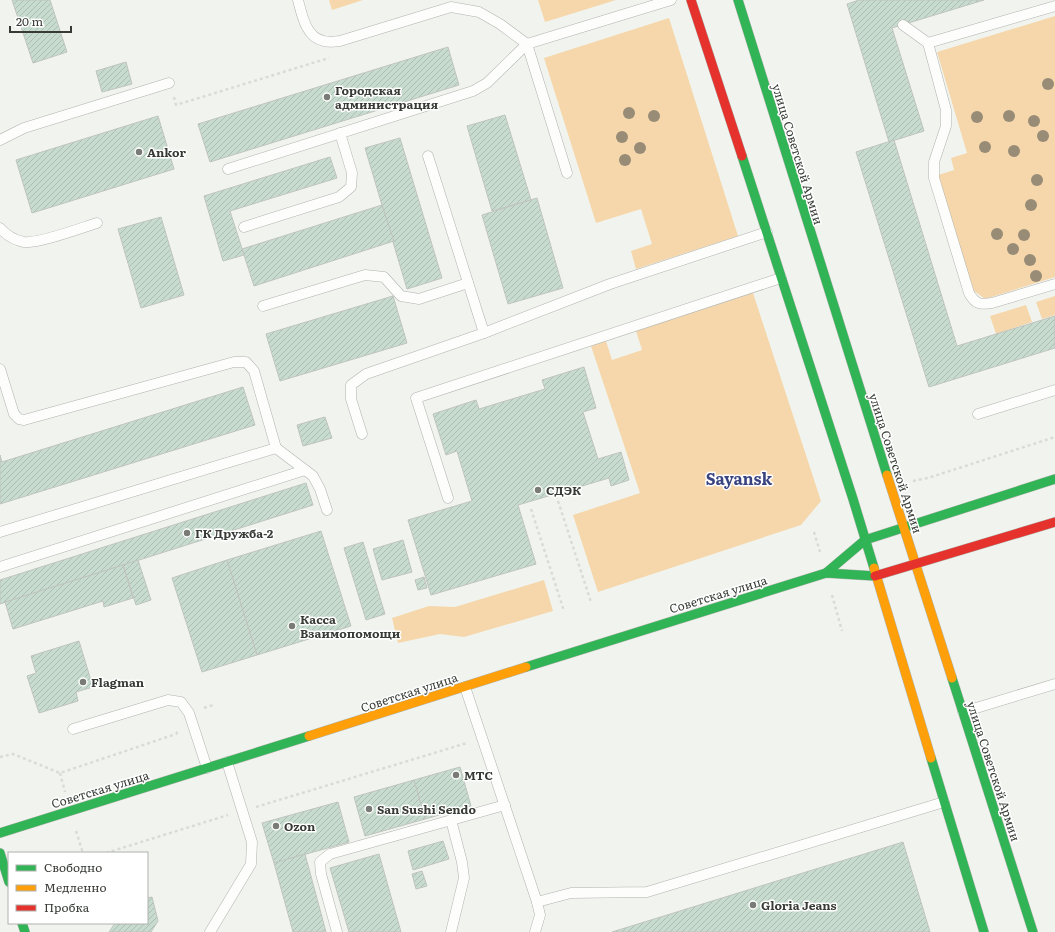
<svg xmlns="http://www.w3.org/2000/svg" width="1055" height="932" font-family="Literata,serif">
	<defs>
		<pattern id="building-hatch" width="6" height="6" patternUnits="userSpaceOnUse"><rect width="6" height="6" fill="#c7dccf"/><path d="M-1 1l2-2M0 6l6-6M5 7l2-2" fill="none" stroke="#acbeb2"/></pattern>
	</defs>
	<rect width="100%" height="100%" fill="#f1f4ee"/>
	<g fill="#f5d7ab">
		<polygon points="329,0 363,0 332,10"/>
		<polygon points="538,0 616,0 545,22"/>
		<polygon points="1055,16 1055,277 985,299 973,290 938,175 954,170 951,158 967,153 937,52"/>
		<polygon points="669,18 738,236 636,269 631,251 652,244 641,209 596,223 544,58"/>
		<polygon points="753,293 821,501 801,525 598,592 573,515 640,493 591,346 606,341 612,360 642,350 636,331"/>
		<polygon points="1055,296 1055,315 1042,319 1036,302"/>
		<polygon points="1026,305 1032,322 996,334 990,316"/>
		<polygon points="544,580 553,611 464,637 440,634 398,643 392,618 429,606 455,607"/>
	</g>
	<g fill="url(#building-hatch)" stroke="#c0c3bf">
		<polygon points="12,0 50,0 67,52 33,63"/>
		<polygon points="859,0 984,0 892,28 924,131 889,142 847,4"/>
		<polygon points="448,47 459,85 210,162 198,124"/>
		<polygon points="126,62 132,84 102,92 96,71"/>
		<polygon points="505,115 531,200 492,211 467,126"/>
		<polygon points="158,116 174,169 32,213 16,160"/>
		<polygon points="400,138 442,278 407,289 365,148"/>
		<polygon points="894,140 957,346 1055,316 1055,348 929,387 856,152"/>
		<polygon points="330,157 337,178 230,211 244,255 223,261 204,196"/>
		<polygon points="537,198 563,288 508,304 482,215"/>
		<polygon points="382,205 394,241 254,286 242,249"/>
		<polygon points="161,217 184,295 141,308 118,229"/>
		<polygon points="393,296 407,343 280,381 266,334"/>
		<polygon points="584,367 596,408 583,412 598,459 621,452 629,480 611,486 609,478 518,505 536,564 431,595 408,520 472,501 457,451 446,455 433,414 476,400 479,409 545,389 542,380"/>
		<polygon points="243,387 255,425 0,504 0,455 2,462"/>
		<polygon points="325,417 332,438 303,446 297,425"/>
		<polygon points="306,483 313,505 0,604 0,580"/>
		<polygon points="321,531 351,626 257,655 227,560"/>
		<polygon points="403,540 412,572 382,580 373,549"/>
		<polygon points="363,542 385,614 366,620 344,548"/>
		<polygon points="138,560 151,600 136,605 123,565"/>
		<polygon points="227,560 257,655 202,672 172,578"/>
		<polygon points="123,565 133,598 104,607 103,601 13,629 5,602"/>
		<polygon points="424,577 427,588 418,590 415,580"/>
		<polygon points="79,641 93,687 76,692 78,701 39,713 27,676 36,673 31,656"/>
		<polygon points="460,767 471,806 425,819 414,780"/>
		<polygon points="414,780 425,819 365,836 354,797"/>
		<polygon points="338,802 349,842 274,863 262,823"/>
		<polygon points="443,841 449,859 413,870 408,851"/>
		<polygon points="903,842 930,932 612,932"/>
		<polygon points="305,854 326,932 293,932 274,863"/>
		<polygon points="379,854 401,932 349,932 330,868"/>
		<polygon points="422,871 427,886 416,889 412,874"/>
		<polygon points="152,897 158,921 151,932 109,932 115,923 147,923 147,898"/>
	</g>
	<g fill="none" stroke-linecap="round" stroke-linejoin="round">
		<g stroke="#b0b3ae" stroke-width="11">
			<g id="lane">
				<path d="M298 0C302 15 306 38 324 41 329 43 335 41 340 41L451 7 479 12 500 24 527 44 671 0"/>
				<path d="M903 25 928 43 946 110V126L934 162V178L969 293C975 304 980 305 992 303L1055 284"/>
				<polyline points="928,43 1055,6"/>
				<polyline points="0,140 24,128 169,83"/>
				<polyline points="428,156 484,333"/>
				<polyline points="228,169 473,91 487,83 527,44 567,173"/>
				<polyline points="244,227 339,197 351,187 352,173 340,133"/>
				<path d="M0 228C7 236 14 240 24 242 38 244 81 228 97 223"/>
				<polyline points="263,306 365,275 384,277 401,296 419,299 468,283"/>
				<polyline points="0,369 14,414 19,419 24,420 234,362 246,362 254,371 276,448 0,532"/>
				<polyline points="978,414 1055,390"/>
				<polyline points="362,434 351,399 351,385 366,374 484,333 610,284 767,232"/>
				<polyline points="276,448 313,476 320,489 327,510"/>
				<polyline points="448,498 416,398 781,278"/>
				<polyline points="0,567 305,470"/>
				<polyline points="465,687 537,902 571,893 647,892 944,802"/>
				<polyline points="963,712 1055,684"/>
				<polyline points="73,729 168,700 181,702 189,713 207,768"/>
				<polyline points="451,820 462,862 464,878 451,932"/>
				<polyline points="210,932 251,864 252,842 227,762"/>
				<polyline points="337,932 321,874 320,862 330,854 505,805"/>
				<polyline points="535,932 540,915 537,902"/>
			</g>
		</g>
		<g stroke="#b0b3ae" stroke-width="10">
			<g id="fast">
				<polyline points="738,0 887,475"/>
				<polyline points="742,156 853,499 874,568"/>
				<polyline points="826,573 865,540 1055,479"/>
				<polyline points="526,667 826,573 875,576"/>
				<polyline points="952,678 1033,932"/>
				<polyline points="931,758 984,932"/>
				<polyline points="0,833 309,736"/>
				<polyline points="0,853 9,882"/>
				<polyline points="22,923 25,932"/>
			</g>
		</g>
		<g stroke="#b0b3ae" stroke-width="10">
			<g id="slow">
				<polyline points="887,475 952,678"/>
				<polyline points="874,568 931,758"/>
				<polyline points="309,736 526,667"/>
			</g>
		</g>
		<g stroke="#b0b3ae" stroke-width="10">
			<g id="jam">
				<polyline points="691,0 742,156"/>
				<polyline points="875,576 1055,522"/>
			</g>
		</g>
		<g stroke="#dadbd9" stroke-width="2.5" stroke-dasharray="3 3" stroke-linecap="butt">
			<polyline points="174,97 176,105 329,58"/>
			<polyline points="913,481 928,478 1055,437"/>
			<polyline points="558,501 591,602"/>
			<polyline points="531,509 564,611"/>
			<polyline points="814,532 820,552"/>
			<polyline points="832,595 842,631"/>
			<polyline points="204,708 213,705"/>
			<polyline points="0,757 13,754 60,773 176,734 179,730"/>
			<polyline points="60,773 65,792"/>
			<polyline points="256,807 467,743"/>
			<polyline points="76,831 83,853"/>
			<polyline points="106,853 228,815"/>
		</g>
		<use href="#lane" stroke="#fdfdfc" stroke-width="10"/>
		<use href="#fast" stroke="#30b455" stroke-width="9"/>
		<use href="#slow" stroke="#ff9f0a" stroke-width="9"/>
		<use href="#jam" stroke="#e5322d" stroke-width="9"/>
	</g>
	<g fill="#988c76">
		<circle cx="1048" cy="84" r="6"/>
		<circle cx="629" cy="113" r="6"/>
		<circle cx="654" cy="116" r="6"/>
		<circle cx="1009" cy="116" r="6"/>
		<circle cx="977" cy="117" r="6"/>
		<circle cx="1034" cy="121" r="6"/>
		<circle cx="1043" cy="136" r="6"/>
		<circle cx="622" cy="137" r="6"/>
		<circle cx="985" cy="147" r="6"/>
		<circle cx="640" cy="148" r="6"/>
		<circle cx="1014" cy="151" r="6"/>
		<circle cx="625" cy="160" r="6"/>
		<circle cx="1037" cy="180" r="6"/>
		<circle cx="1031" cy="205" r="6"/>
		<circle cx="997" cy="234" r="6"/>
		<circle cx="1024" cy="235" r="6"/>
		<circle cx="1013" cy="249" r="6"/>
		<circle cx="1030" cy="260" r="6"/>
		<circle cx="1036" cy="276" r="6"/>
	</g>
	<g fill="#797c76" stroke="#fff" stroke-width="1.5">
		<circle cx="327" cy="97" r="4"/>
		<circle cx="139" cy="152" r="4"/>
		<circle cx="538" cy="490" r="4"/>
		<circle cx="187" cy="533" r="4"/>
		<circle cx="292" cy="626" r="4"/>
		<circle cx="83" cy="682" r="4"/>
		<circle cx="456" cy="775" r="4"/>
		<circle cx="369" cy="809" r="4"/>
		<circle cx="276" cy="826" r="4"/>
		<circle cx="753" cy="905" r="4"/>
	</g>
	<g text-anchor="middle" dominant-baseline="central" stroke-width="3" stroke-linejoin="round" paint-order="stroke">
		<g font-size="12" font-weight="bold" fill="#383b35" stroke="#fff" text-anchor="start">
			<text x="335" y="90">Городская<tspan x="335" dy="14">администрация</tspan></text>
			<text x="147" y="152">Ankor</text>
			<text x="546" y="490">СДЭК</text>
			<text x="195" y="533">ГК Дружба-2</text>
			<text x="300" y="619">Касса<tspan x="300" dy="14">Взаимопомощи</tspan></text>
			<text x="91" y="682">Flagman</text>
			<text x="464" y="775">МТС</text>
			<text x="377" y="809">San Sushi Sendo</text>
			<text x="284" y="826">Ozon</text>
			<text x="761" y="905">Gloria Jeans</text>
		</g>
		<g font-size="12" fill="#383b35" stroke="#fff">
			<text transform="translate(798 154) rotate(73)">улица Советской Армии</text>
			<text transform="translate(896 463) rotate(72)">улица Советской Армии</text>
			<text transform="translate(718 594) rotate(-17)">Советская улица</text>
			<text transform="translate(409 692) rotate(-18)">Советская улица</text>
			<text transform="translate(994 771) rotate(72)">улица Советской Армии</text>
			<text transform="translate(100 789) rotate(-17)">Советская улица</text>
		</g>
		<g font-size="16" font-weight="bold" fill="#39437f" stroke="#fff">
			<text x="739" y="478">Sayansk</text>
		</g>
	</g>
	<rect x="8" y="852" width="140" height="72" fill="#ffffff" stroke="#afb1ae"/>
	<rect x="16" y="865" width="20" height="6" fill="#30b455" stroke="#afb1ae"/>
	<text x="44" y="872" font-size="12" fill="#383b35">Свободно</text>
	<rect x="16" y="885" width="20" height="6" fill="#ff9f0a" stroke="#afb1ae"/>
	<text x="44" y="892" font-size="12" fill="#383b35">Медленно</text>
	<rect x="16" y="905" width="20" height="6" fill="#e5322d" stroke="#afb1ae"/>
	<text x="44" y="912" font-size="12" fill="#383b35">Пробка</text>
	<path d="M10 26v6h61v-6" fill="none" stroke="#383b35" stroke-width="2"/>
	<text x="16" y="26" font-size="12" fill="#383b35" stroke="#ffffff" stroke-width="3" paint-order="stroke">20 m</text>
</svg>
